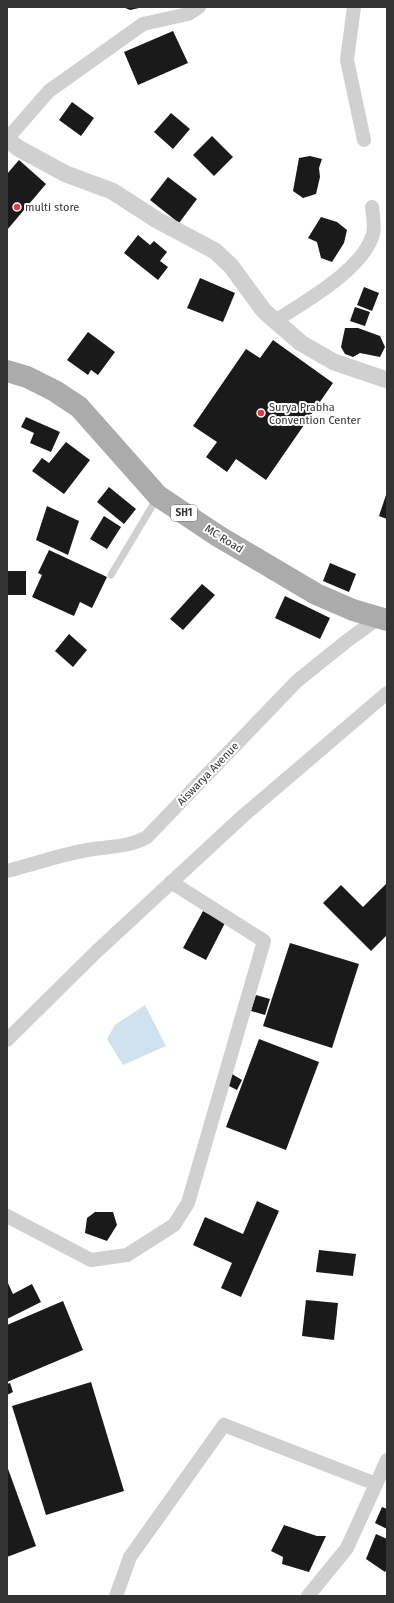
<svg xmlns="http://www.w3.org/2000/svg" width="394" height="1603" font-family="'Fira Sans',sans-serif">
	<rect width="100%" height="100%" fill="#fff"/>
	<polygon fill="#cfe2ee" points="145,1005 166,1046 123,1065 107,1039 115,1025"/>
	<g fill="#1a1a1a">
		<polygon points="123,7 139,7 139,8 130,10"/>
		<polygon points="173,31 188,63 138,85 124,52"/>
		<polygon points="72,102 94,118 81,136 59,120"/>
		<polygon points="171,113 190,129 173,149 154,132"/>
		<polygon points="212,136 233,157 214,176 193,155"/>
		<polygon points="310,156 322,159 319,168 320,177 316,194 303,198 293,191 299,158"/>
		<polygon points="19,160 46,184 7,230 7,174"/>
		<polygon points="168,177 197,199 179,223 150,200"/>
		<polygon points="321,217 337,222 347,230 344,243 332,262 321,258 317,242 308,238"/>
		<polygon points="138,235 150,245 154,241 167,252 160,261 168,267 158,280 124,253"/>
		<polygon points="200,278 235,293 223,322 187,308"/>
		<polygon points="364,287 379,293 372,311 357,305"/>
		<polygon points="355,307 370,312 365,326 350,321"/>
		<polygon points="345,328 358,328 380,336 385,347 380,357 360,353 353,357 345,354 341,347"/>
		<polygon points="88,332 115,352 98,375 91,370 88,375 67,360"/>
		<polygon points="273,340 333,383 266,480 236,459 227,472 206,457 217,442 193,426 246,349 260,358"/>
		<polygon points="26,417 60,432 51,452 30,443 34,433 21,427"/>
		<polygon points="66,442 90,460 64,494 32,471 42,458 49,463"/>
		<polygon points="109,487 136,509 124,524 97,502"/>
		<polygon points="387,492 387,519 379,516"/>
		<polygon points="47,506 79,521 68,555 36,540"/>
		<polygon points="104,516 121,527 107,549 90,539"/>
		<polygon points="49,550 107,577 92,608 80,602 74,616 32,597 42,575 38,573"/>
		<polygon points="330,563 356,574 349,592 323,581"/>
		<rect x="7" y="571" width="19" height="24"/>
		<polygon points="202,584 215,595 183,630 170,619"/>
		<polygon points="285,596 330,618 320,639 275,618"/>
		<polygon points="69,634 87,650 73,667 55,651"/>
		<polygon points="387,883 387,935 371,951 323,903 341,885 363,907"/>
		<polygon points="203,911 225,923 206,960 183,948"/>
		<polygon points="290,943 359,964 332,1048 263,1026"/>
		<polygon points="256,995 270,999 265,1015 251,1011"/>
		<polygon points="259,1039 319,1062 286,1150 226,1127"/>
		<polygon points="232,1074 242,1080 237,1090 227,1085"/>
		<polygon points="257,1201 279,1211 241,1297 221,1288 232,1263 193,1245 205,1217 243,1234"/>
		<polygon points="95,1212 113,1212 117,1225 107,1241 85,1233 87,1218"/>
		<polygon points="319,1250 356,1254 353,1276 316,1272"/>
		<polygon points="7,1281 13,1294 32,1284 41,1302 7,1319"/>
		<polygon points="306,1300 338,1303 334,1340 302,1336"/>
		<polygon points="63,1301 83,1350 7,1382 7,1325"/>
		<polygon points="91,1382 124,1491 46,1515 12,1406"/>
		<polygon points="10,1383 13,1392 7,1395 7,1384"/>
		<polygon points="7,1466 36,1546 7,1557"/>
		<polygon points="382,1507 387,1509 387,1529 375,1523"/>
		<polygon points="284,1525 317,1536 326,1536 309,1572 282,1564 283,1557 271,1551"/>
		<polygon points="376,1534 387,1539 387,1569 385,1572 366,1559"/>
	</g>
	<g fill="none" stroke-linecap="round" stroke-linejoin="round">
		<polyline stroke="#d0d0d0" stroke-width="7" points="111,575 157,498"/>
		<g stroke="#d0d0d0" stroke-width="14">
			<polyline points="354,7 347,60 364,140"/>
			<polyline points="7,139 49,91 143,24 188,14 199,7"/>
			<path d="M275 321C304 302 363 270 373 234 375 227 373 215 372 207"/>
			<path d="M7 871C34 864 60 855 87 850 108 846 128 848 147 837L297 681 348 640 380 617"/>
			<polyline points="7,1040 96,952 243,816 387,693"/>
			<polyline points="7,1216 91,1260 127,1255 174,1225 188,1203 264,941 171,882"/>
			<polyline points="116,1596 130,1557 224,1425 376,1484"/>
			<polyline points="308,1596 347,1548 387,1460"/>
		</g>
		<polyline stroke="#d0d0d0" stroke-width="17" points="7,139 18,148 66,174 112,191 157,220 215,251 231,266 264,311 301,343 334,362 387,380"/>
		<polyline stroke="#ababab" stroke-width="22" points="7,371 27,377 55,391 79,407 158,496 218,536 316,594 353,610 387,620"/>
	</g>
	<g fill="#e63946" stroke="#fff" stroke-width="1.5">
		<circle cx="17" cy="207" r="4"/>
		<circle cx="261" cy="413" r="4"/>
	</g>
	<g text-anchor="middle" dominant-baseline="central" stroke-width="4" stroke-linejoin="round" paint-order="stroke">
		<rect fill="#fff" stroke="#707070" stroke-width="1" x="171" y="505" width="26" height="16" rx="3"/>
		<g font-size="10" font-weight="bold" fill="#333">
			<text x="184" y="513">SH1</text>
		</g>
		<g font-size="11" fill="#333" stroke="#fff" text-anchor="start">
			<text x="25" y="207">multi store</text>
			<text x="269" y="407">Surya Prabha<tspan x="269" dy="13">Convention Center</tspan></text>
		</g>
		<g font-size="11" fill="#333" stroke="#fff">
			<text transform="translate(224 539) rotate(32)">MC Road</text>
			<text transform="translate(208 774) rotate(-46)">Aiswarya Avenue</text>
		</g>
	</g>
	<rect width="394" height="1603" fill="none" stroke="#333333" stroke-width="16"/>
</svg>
